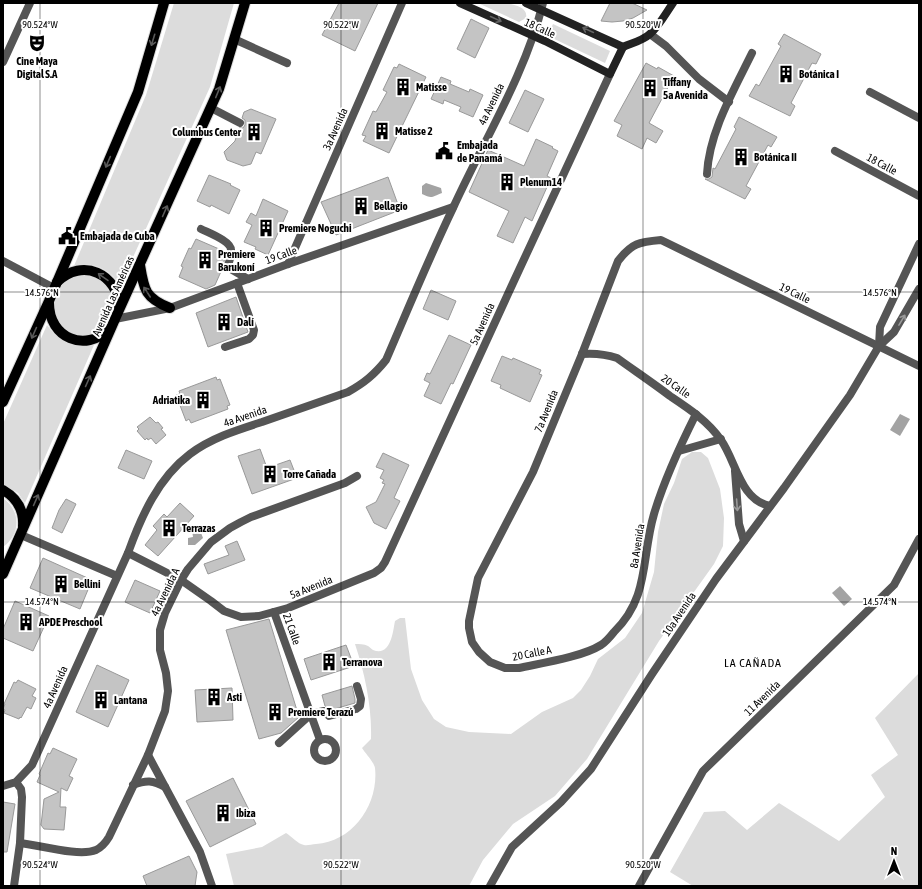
<svg xmlns="http://www.w3.org/2000/svg" width="922" height="889" font-family="'Asap Condensed',sans-serif">
	<rect width="100%" height="100%" fill="#fff"/>
	<g fill="#dcdcdc">
		<path d="M174 3H234L210 87 120 286C111 269 93 261 74 266L146 95Z"/>
		<path d="M478 3C489 3 530 0 526 18L519 22Z"/>
		<polygon points="553,24 610,51 605,63 548,36"/>
		<circle cx="84" cy="306" r="31"/>
		<path d="M47 325C59 342 74 349 94 345L25 503 18 493 3 484V424Z"/>
		<path d="M692 452H701L708 458 720 489 724 518 723 546 714 564 659 641 587 759 555 796 513 824 483 860 469 886H234L226 854 262 847 286 833C291 836 298 844 304 845 307 846 312 844 316 844 353 842 379 804 375 768 374 762 365 753 362 748L371 739C372 707 365 674 355 644 359 644 364 644 368 646 370 647 371 649 373 650 391 657 393 631 395 621L400 618H405L411 669 422 700 434 719 446 727 469 732 511 734 542 712 573 698 581 690 590 676 598 659 625 638 642 613 654 572 658 532 664 504 674 483 682 459Z"/>
		<path d="M3 498C21 511 21 534 3 547Z"/>
		<polygon points="919,673 919,886 693,886 670,872 704,812 725,811 747,830 779,803 839,841 885,797 871,775 898,755 875,718"/>
	</g>
	<g fill="#a3a3a3">
		<path d="M426 183 441 188 442 193C432 197 432 199 422 194V186Z"/>
		<polygon points="900,414 910,419 900,436 890,430"/>
		<polygon points="198,525 203,538 195,545 188,545 188,538 193,537 192,530"/>
		<polygon points="840,586 852,599 844,606 832,593"/>
	</g>
	<g fill="#c4c4c4" stroke="#999">
		<polygon points="339,3 378,3 355,51 322,35"/>
		<polygon points="610,3 632,3 647,10 633,18 623,21 612,22 601,21"/>
		<polygon points="471,19 489,28 475,58 457,49"/>
		<polygon points="784,34 821,54 816,64 812,63 791,103 795,106 790,116 749,96 756,84 759,86 781,46 778,44"/>
		<polygon points="646,63 657,69 658,67 674,76 649,123 663,131 656,143 647,138 642,149 617,136 622,125 614,121"/>
		<polygon points="399,64 426,77 389,153 363,141 366,136 362,135 373,111 376,112 387,92 383,90 394,67 397,68"/>
		<polygon points="441,77 451,81 450,84 469,92 470,89 483,95 473,117 459,111 461,107 444,100 443,104 431,99"/>
		<polygon points="525,90 544,99 528,132 509,123"/>
		<polygon points="251,109 276,119 261,154 256,152 251,164 243,166 227,160 224,152 235,141 239,128 243,128 245,125 245,120 242,118 244,112"/>
		<polygon points="739,117 777,137 771,147 768,145 746,186 751,189 745,199 705,179 709,179 712,177 713,168 715,169 736,129 734,127"/>
		<polygon points="536,139 553,147 552,148 558,151 547,176 551,178 532,221 525,217 513,243 497,236 509,211 469,192 488,150 524,166"/>
		<polygon points="209,175 231,184 230,185 240,190 229,214 211,205 210,207 197,201"/>
		<polygon points="388,177 400,210 336,235 321,202"/>
		<polygon points="263,199 288,211 268,255 255,249 256,247 244,242 252,225 246,222 251,213 256,216"/>
		<polygon points="196,239 226,252 223,267 215,285 206,289 179,277 183,267 181,266 189,248 191,249"/>
		<polygon points="431,290 456,301 448,320 423,309"/>
		<polygon points="236,297 248,332 208,347 196,313"/>
		<polygon points="449,335 471,345 453,384 451,383 441,404 424,396 430,383 424,380 427,373 430,374"/>
		<polygon points="502,356 512,360 513,358 541,370 539,374 542,375 530,402 500,388 501,385 491,381"/>
		<polygon points="216,377 217,380 220,379 230,405 227,406 228,409 191,423 189,419 186,421 176,395 180,394 179,391"/>
		<polygon points="150,417 156,423 158,422 163,428 161,429 166,435 156,444 151,438 148,440 147,438 145,440 137,431 139,429 137,427"/>
		<polygon points="260,449 267,468 290,460 297,478 252,494 238,456"/>
		<polygon points="126,450 152,461 144,479 118,468"/>
		<polygon points="383,453 409,465 394,498 400,501 386,529 374,523 366,507 376,502 385,484 382,483 384,480 380,478 384,470 376,467"/>
		<polygon points="66,499 76,504 62,533 52,528 59,510"/>
		<polygon points="180,503 194,516 158,556 145,545 157,530 153,526 164,514 167,517"/>
		<polygon points="237,541 245,560 208,574 204,564 229,555 225,546"/>
		<polygon points="43,558 92,580 80,609 30,588"/>
		<polygon points="135,580 160,591 150,613 125,602"/>
		<polygon points="15,601 49,616 33,651 3,638 3,629"/>
		<polygon points="269,619 299,717 281,733 259,739 226,630"/>
		<polygon points="346,645 354,666 311,680 304,659"/>
		<polygon points="97,665 129,680 108,727 76,712"/>
		<polygon points="18,680 36,689 32,696 36,698 31,709 27,707 21,718 20,717 19,719 4,713 5,710 3,709 5,704 4,704 14,682 16,683"/>
		<polygon points="352,686 355,699 355,703 331,710 325,706 322,695"/>
		<polygon points="232,688 233,720 197,722 195,690"/>
		<polygon points="53,748 77,759 69,776 73,778 67,791 61,788 60,807 66,807 64,830 44,829 41,825 44,799 59,792 37,782 40,775 39,774 48,753 50,754"/>
		<polygon points="233,778 256,824 210,847 186,801"/>
		<polygon points="3,802 15,804 7,852 3,852"/>
		<polygon points="189,856 197,872 195,886 147,886 143,876"/>
	</g>
	<g fill="none" stroke-linecap="round" stroke-linejoin="round">
		<g stroke="#dbdbdb" stroke-width="12">
			<g id="primary">
				<path d="M140 265C144 290 145 298 170 308"/>
				<path d="M57 282C82 257 119 274 119 308"/>
				<path d="M49 303C49 338 85 353 110 329"/>
				<polyline points="3,402 49,301 138,92 164,3"/>
				<path d="M3 490C17 498 24 510 23 526"/>
				<polyline points="3,574 119,310 219,89 245,3"/>
			</g>
		</g>
		<g stroke="#555" stroke-width="8">
			<polyline points="650,34 666,46 699,79 729,102"/>
			<polyline points="234,39 287,63"/>
			<polyline points="3,62 30,3"/>
			<polyline points="870,92 919,118"/>
			<polyline points="211,108 240,123"/>
			<polyline points="835,151 919,196"/>
			<path d="M707 174C709 132 734 90 752 53"/>
			<path d="M201 229C209 233 231 241 231 250 232 255 229 261 228 266L229 268 248 279"/>
			<polyline points="3,261 54,288"/>
			<polyline points="288,264 402,3"/>
			<polyline points="115,319 170,308 288,264 453,207"/>
			<polyline points="879,346 880,327 919,244"/>
			<polyline points="225,347 249,339 253,335 254,330 237,283"/>
			<path d="M582 354C595 353 605 354 617 358 635 371 653 383 670 396 688 408 708 421 721 440 736 461 740 500 770 506"/>
			<path d="M696 414C680 446 664 480 654 514 641 558 650 597 614 632 610 637 606 642 601 645 582 657 542 663 519 668H505L490 662 479 652 472 642 469 628V621L478 578 533 472 582 354 618 261C632 243 639 242 661 240L919 366"/>
			<polyline points="679,451 721,439"/>
			<polyline points="735,471 739,524 744,541"/>
			<polyline points="21,535 117,576"/>
			<polyline points="128,553 181,580 211,601 224,611 241,617 259,616 288,608 374,573 381,568 385,562 513,283 610,74"/>
			<polyline points="274,612 320,740"/>
			<circle cx="325" cy="750" r="11"/>
			<polyline points="279,743 311,714 324,711 329,716 356,709 360,706 361,699 357,686"/>
			<polyline points="148,755 200,852 212,886"/>
			<path d="M133 785C146 780 153 780 165 787"/>
			<path d="M3 786 16 782 32 765 128 553C141 517 158 478 190 454 211 438 237 430 262 422 290 412 319 402 348 392 364 383 374 375 386 360 408 309 429 258 453 208 484 140 525 75 543 3"/>
			<path d="M20 843C39 845 79 857 96 850 102 847 106 842 109 837L148 755 165 711 168 691 166 673 160 650V630L165 613 181 580 188 569 211 542 230 528 241 522 251 517 345 483 357 476"/>
			<polyline points="14,886 20,843 22,797 21,789 16,782"/>
			<polyline points="490,886 512,847 561,802 591,769 652,674 716,579 784,488 850,395 879,346 894,332 919,289"/>
			<polyline points="639,886 703,771 894,585 919,539"/>
		</g>
		<g stroke="#222" stroke-width="8">
			<path d="M460 3 545 41 610 74 623 47C632 43 642 41 650 34 659 26 666 13 673 3"/>
			<polyline points="526,3 623,47"/>
		</g>
		<use href="#primary" stroke="#000" stroke-width="10"/>
	</g>
	<defs><path id="oneway-shaft" d="M-6 0H5M1.5-3L5.5 0L1.5 3" fill="none" stroke-width="1.6" stroke-linecap="round" stroke-linejoin="round"/></defs>
	<g stroke="#646464">
		<use href="#oneway-shaft" transform="translate(496 19) rotate(25)"/>
		<use href="#oneway-shaft" transform="translate(588 30) rotate(-155)"/>
	</g>
	<g stroke="#595959">
		<use href="#oneway-shaft" transform="translate(153 40) rotate(107)"/>
		<use href="#oneway-shaft" transform="translate(218 92) rotate(-68)"/>
		<use href="#oneway-shaft" transform="translate(108 162) rotate(113)"/>
		<use href="#oneway-shaft" transform="translate(165 211) rotate(-66)"/>
		<use href="#oneway-shaft" transform="translate(103 277) rotate(-145)"/>
		<use href="#oneway-shaft" transform="translate(147 292) rotate(-123)"/>
		<use href="#oneway-shaft" transform="translate(34 333) rotate(114)"/>
		<use href="#oneway-shaft" transform="translate(88 381) rotate(-66)"/>
		<use href="#oneway-shaft" transform="translate(36 500) rotate(-66)"/>
	</g>
	<g stroke="#999">
		<use href="#oneway-shaft" transform="translate(902 320) rotate(-59)"/>
		<use href="#oneway-shaft" transform="translate(737 505) rotate(86)"/>
	</g>
	<path fill="none" stroke="#000" stroke-width="1" stroke-opacity="0.45" d="M40 3V886M341 3V886M643 3V886M3 292H919M3 602H919"/>
	<defs>
		<g id="theatre-bare" transform="scale(1.38)"><path d="M-5-5.5Q0-4 5-5.5V0Q5 5 0 6Q-5 5-5 0ZM-3.3-2.5H-1v1.5H-3.3ZM1-2.5H3.3v1.5H1ZM-2.8 1Q0 5.5 2.8 1Z" fill="#000" stroke="#fff" stroke-width="2.5" paint-order="stroke"/></g>
		<g id="building-bare" transform="scale(1.38)"><path d="M-4-6H4V6H1V3H-1V6H-4ZM-2.5-4.3h1.7v1.8h-1.7ZM.8-4.3h1.7v1.8H.8ZM-2.5-1h1.7V.8h-1.7ZM.8-1h1.7V.8H.8Z" fill="#000" stroke="#fff" stroke-width="2.5" paint-order="stroke"/></g>
		<g id="civic-bare" transform="scale(1.38)"><path d="M-.6-6.5H3V-4.5H.6V-3L4-1V1h2V6H-6V1h2V-1L-.6-3ZM-1.2 2.5V6h2.4V2.5Z" fill="#000" stroke="#fff" stroke-width="2.5" paint-order="stroke"/></g>
	</defs>
	<g fill-rule="evenodd">
		<use href="#theatre-bare" x="37" y="43"/>
		<use href="#building-bare" x="786" y="74"/>
		<use href="#building-bare" x="403" y="87"/>
		<use href="#building-bare" x="650" y="88"/>
		<use href="#building-bare" x="382" y="131"/>
		<use href="#building-bare" x="254" y="132"/>
		<use href="#civic-bare" x="444" y="151"/>
		<use href="#building-bare" x="741" y="157"/>
		<use href="#building-bare" x="507" y="182"/>
		<use href="#building-bare" x="361" y="206"/>
		<use href="#building-bare" x="266" y="228"/>
		<use href="#civic-bare" x="67" y="236"/>
		<use href="#building-bare" x="205" y="260"/>
		<use href="#building-bare" x="224" y="322"/>
		<use href="#building-bare" x="203" y="400"/>
		<use href="#building-bare" x="270" y="474"/>
		<use href="#building-bare" x="169" y="528"/>
		<use href="#building-bare" x="61" y="584"/>
		<use href="#building-bare" x="26" y="622"/>
		<use href="#building-bare" x="329" y="662"/>
		<use href="#building-bare" x="214" y="697"/>
		<use href="#building-bare" x="101" y="700"/>
		<use href="#building-bare" x="275" y="712"/>
		<use href="#building-bare" x="223" y="813"/>
	</g>
	<g text-anchor="middle" dominant-baseline="central" stroke-width="4" stroke-linejoin="round" paint-order="stroke">
		<g font-size="11" fill="#000" stroke="#fff">
			<text transform="translate(540 28) rotate(24)">18 Calle</text>
			<text transform="translate(491 104) rotate(-64)">4a Avenida</text>
			<text transform="translate(335 129) rotate(-66)">3a Avenida</text>
			<text transform="translate(882 164) rotate(28)">18 Calle</text>
			<text transform="translate(281 255) rotate(-20)">19 Calle</text>
			<text transform="translate(795 293) rotate(26)">19 Calle</text>
			<text transform="translate(113 296) rotate(-66)">Avenida Las Américas</text>
			<text transform="translate(482 324) rotate(-66)">5a Avenida</text>
			<text transform="translate(676 386) rotate(35)">20 Calle</text>
			<text transform="translate(546 411) rotate(-68)">7a Avenida</text>
			<text transform="translate(245 416) rotate(-19)">4a Avenida</text>
			<text transform="translate(637 546) rotate(-81)">8a Avenida</text>
			<text transform="translate(311 587) rotate(-22)">5a Avenida</text>
			<text transform="translate(165 592) rotate(-64)">4a Avenida A</text>
			<text transform="translate(679 614) rotate(-56)">10a Avenida</text>
			<text transform="translate(292 629) rotate(70)">21 Calle</text>
			<text transform="translate(532 653) rotate(-11)">20 Calle A</text>
			<text transform="translate(55 687) rotate(-66)">4a Avenida</text>
			<text transform="translate(762 698) rotate(-44)">11 Avenida</text>
		</g>
		<g font-size="11" font-weight="bold" fill="#000" stroke="#fff" text-anchor="start">
			<text x="37" y="61" text-anchor="middle">Cine Maya<tspan x="37" dy="13">Digital S.A</tspan></text>
			<text x="799" y="74">Botánica I</text>
			<text x="663" y="82">Tiffany<tspan x="663" dy="13">5a Avenida</tspan></text>
			<text x="416" y="87">Matisse</text>
			<text x="395" y="131">Matisse 2</text>
			<text x="241" y="132" text-anchor="end">Columbus Center</text>
			<text x="457" y="145">Embajada<tspan x="457" dy="13">de Panamá</tspan></text>
			<text x="754" y="157">Botánica II</text>
			<text x="520" y="182">Plenum14</text>
			<text x="374" y="206">Bellagio</text>
			<text x="279" y="228">Premiere Noguchi</text>
			<text x="80" y="236">Embajada de Cuba</text>
			<text x="218" y="254">Premiere<tspan x="218" dy="13">Barukoní</tspan></text>
			<text x="237" y="322">Dalí</text>
			<text x="190" y="400" text-anchor="end">Adriatika</text>
			<text x="283" y="474">Torre Cañada</text>
			<text x="182" y="528">Terrazas</text>
			<text x="74" y="584">Bellini</text>
			<text x="39" y="622">APDE Preschool</text>
			<text x="342" y="662">Terranova</text>
			<text x="227" y="697">Asti</text>
			<text x="114" y="700">Lantana</text>
			<text x="288" y="712">Premiere Terazú</text>
			<text x="236" y="813">Ibiza</text>
		</g>
		<g font-size="12" letter-spacing="1" fill="#000" stroke="#fff">
			<text x="753" y="663">LA CAÑADA</text>
		</g>
	</g>
	<g font-size="10" text-anchor="middle" fill="#000" stroke="#fff" stroke-width="4" stroke-linejoin="round" paint-order="stroke">
		<text x="40" y="28">90.524°W</text>
		<text x="341" y="28">90.522°W</text>
		<text x="643" y="28">90.520°W</text>
		<text x="42" y="296">14.576°N</text>
		<text x="880" y="296">14.576°N</text>
		<text x="42" y="605">14.574°N</text>
		<text x="880" y="605">14.574°N</text>
		<text x="40" y="868">90.524°W</text>
		<text x="341" y="868">90.522°W</text>
		<text x="643" y="868">90.520°W</text>
	</g>
	<rect width="922" height="889" fill="none" stroke="#000000" stroke-width="8"/>
	<g transform="translate(894 861)" stroke="#ffffff" stroke-width="3" paint-order="stroke">
	<path d="M0-3L7 15L0 10L-7 15Z" fill="#000000"/>
	<text y="-6" font-size="11" font-weight="bold" text-anchor="middle" fill="#000000">N</text>
	</g>
</svg>
